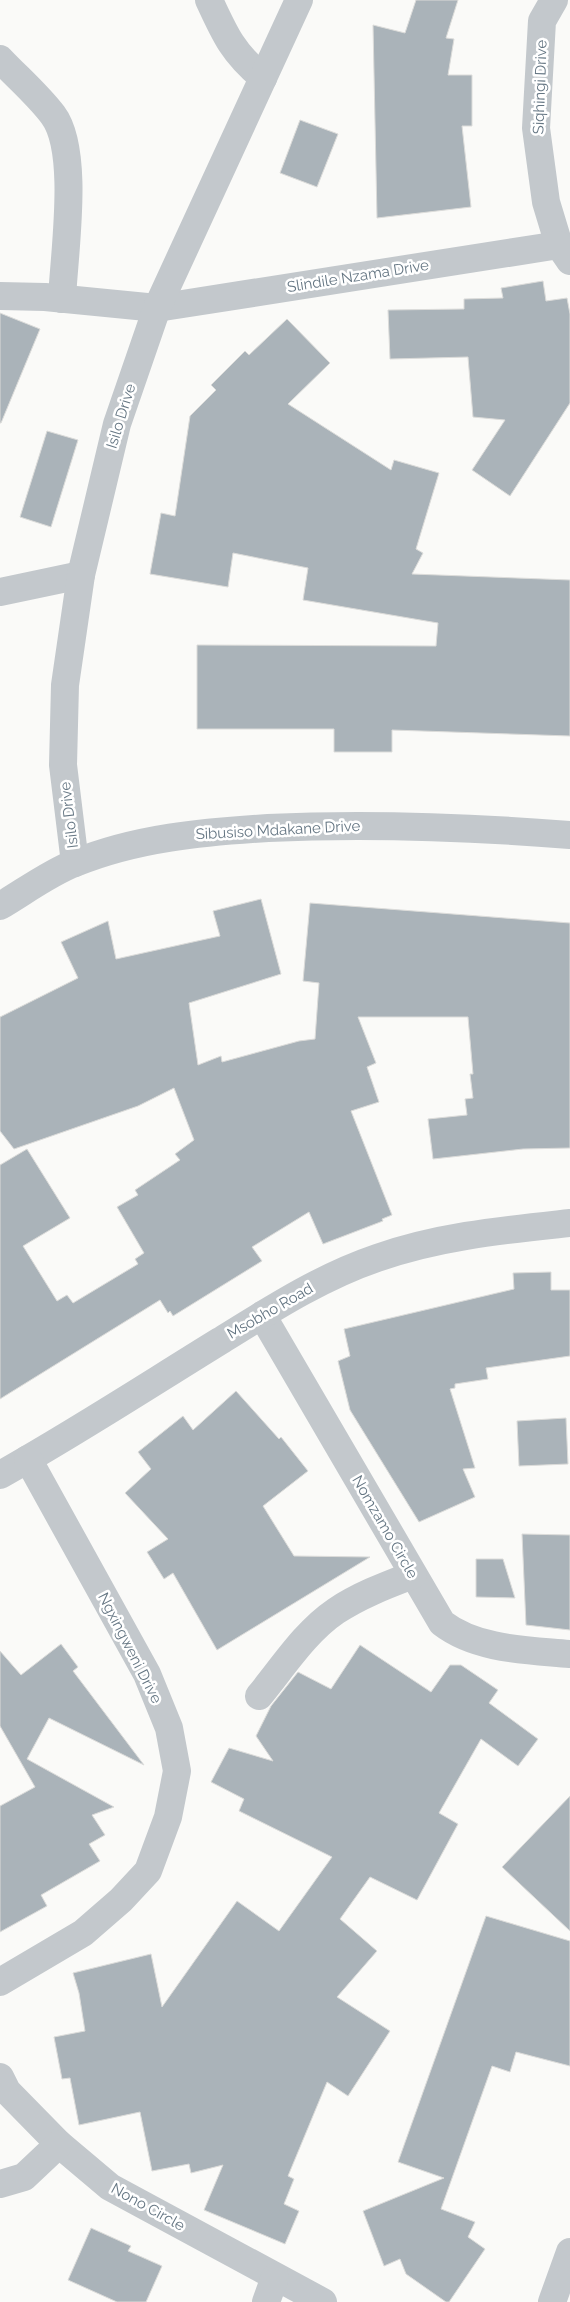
<svg xmlns="http://www.w3.org/2000/svg" width="570" height="2302" font-family="Raleway,sans-serif">
	<rect width="100%" height="100%" fill="#fafaf8"/>
	<g fill="#aab3b9" stroke="#dcdcda">
		<polygon points="416,0 458,0 446,38 454,39 448,75 472,75 472,126 462,126 471,207 377,218 373,25 405,33"/>
		<polygon points="300,120 338,134 317,187 280,173"/>
		<polygon points="543,281 546,301 567,298 570,314 570,403 510,496 472,470 505,420 473,417 468,357 390,359 388,310 464,309 464,299 503,298 501,288"/>
		<polygon points="0,313 40,329 1,423 0,423"/>
		<polygon points="287,319 330,363 288,404 391,470 394,460 439,473 416,549 423,553 412,574 570,580 570,736 392,730 392,752 334,752 334,729 197,729 197,645 436,646 438,623 303,600 308,568 233,553 228,587 150,574 161,513 175,516 190,416 216,390 211,385 245,351 249,355"/>
		<polygon points="47,431 78,440 51,527 20,517"/>
		<polygon points="261,899 281,974 189,1003 198,1065 221,1056 222,1062 299,1041 315,1039 319,983 303,981 310,903 570,923 570,1148 523,1149 433,1159 428,1119 467,1115 465,1099 473,1098 470,1074 473,1074 468,1017 358,1017 376,1063 367,1067 379,1102 351,1111 392,1215 382,1219 383,1221 323,1244 309,1212 252,1247 262,1261 173,1316 170,1311 168,1313 160,1300 0,1399 0,1165 27,1149 70,1218 23,1246 57,1301 67,1295 73,1303 138,1264 135,1259 144,1253 117,1207 138,1195 135,1190 180,1160 175,1154 194,1140 174,1088 138,1106 14,1149 0,1131 0,1017 78,978 61,942 108,921 116,959 220,936 213,911"/>
		<polygon points="551,1272 551,1290 570,1290 570,1356 486,1368 488,1379 455,1384 455,1388 450,1389 475,1468 463,1469 475,1497 419,1522 350,1410 338,1361 350,1356 344,1329 514,1289 513,1273"/>
		<polygon points="236,1391 279,1439 281,1437 308,1471 263,1506 294,1556 370,1557 217,1650 173,1573 164,1579 147,1552 168,1539 125,1493 151,1469 138,1452 183,1416 193,1430"/>
		<polygon points="566,1418 568,1464 519,1466 517,1421"/>
		<polygon points="522,1534 570,1535 570,1630 526,1625"/>
		<polygon points="476,1559 503,1559 515,1598 476,1597"/>
		<polygon points="61,1644 78,1667 73,1671 144,1765 49,1718 27,1759 114,1807 92,1815 105,1835 89,1844 100,1861 41,1895 47,1906 0,1932 0,1806 35,1787 0,1726 0,1651 21,1675"/>
		<polygon points="360,1645 431,1692 450,1665 461,1665 498,1690 489,1703 538,1739 518,1766 481,1739 439,1813 458,1824 417,1900 370,1877 340,1919 377,1951 337,1997 390,2031 348,2096 327,2082 288,2176 294,2179 284,2204 299,2211 285,2244 204,2210 223,2165 191,2173 189,2164 152,2171 140,2112 79,2125 70,2078 62,2079 54,2037 85,2031 79,1993 73,1973 151,1954 162,2007 237,1901 279,1931 332,1857 239,1811 244,1799 211,1782 229,1748 273,1761 256,1736 271,1706 298,1672 331,1689"/>
		<polygon points="570,1796 570,1931 502,1867"/>
		<polygon points="486,1916 570,1941 570,2066 516,2052 510,2072 492,2066 441,2209 475,2222 468,2237 485,2249 449,2302 446,2302 406,2274 400,2259 384,2266 363,2211 444,2178 398,2162"/>
		<polygon points="91,2228 131,2246 128,2251 162,2266 146,2302 117,2302 68,2280"/>
	</g>
	<g fill="none" stroke-linecap="round" stroke-linejoin="round">
		<g stroke="#c3c8cc" stroke-width="28">
			<path d="M209 0C225 35 233 53 263 78"/>
			<polyline points="554,0 542,21 536,128 546,202 559,245 570,261"/>
			<path d="M0 59C17 77 38 95 53 115 80 151 64 253 62 299"/>
			<polyline points="0,296 45,297 157,308 559,245"/>
			<polyline points="0,592 81,575"/>
			<polyline points="75,863 63,765 65,685 81,575 117,424 157,308 299,0"/>
			<path d="M0 906C24 892 49 873 75 863 136 838 203 832 268 828 369 823 469 827 570 835"/>
			<path d="M262 1315 442 1623C477 1650 528 1650 570 1654"/>
			<path d="M0 1475C75 1433 147 1386 220 1341 270 1310 321 1277 377 1258 439 1236 505 1230 570 1223"/>
			<path d="M259 1696C283 1667 305 1632 336 1611 360 1595 387 1585 413 1575"/>
			<polyline points="0,1982 83,1933 121,1900 148,1871 168,1817 177,1771 169,1728 147,1674 28,1459"/>
			<polyline points="0,2077 7,2091 59,2144 110,2187 323,2302"/>
			<polyline points="0,2184 24,2177 59,2144"/>
			<polyline points="266,2302 275,2277"/>
			<polyline points="552,2302 570,2252"/>
		</g>
	</g>
	<g text-anchor="middle" dominant-baseline="central" stroke-width="5" stroke-linejoin="round" paint-order="stroke">
		<g font-size="15" fill="#657683" stroke="#fff">
			<text transform="translate(540 87) rotate(-88)">Siqhingi Drive</text>
			<text transform="translate(358 276) rotate(-9)">Slindile Nzama Drive</text>
			<text transform="translate(121 416) rotate(-73)">Isilo Drive</text>
			<text transform="translate(69 815) rotate(-97)">Isilo Drive</text>
			<text transform="translate(278 830) rotate(-3)">Sibusiso Mdakane Drive</text>
			<text transform="translate(270 1311) rotate(-30)">Msobho Road</text>
			<text transform="translate(385 1527) rotate(60)">Nomzamo Circle</text>
			<text transform="translate(130 1648) rotate(63)">Ngxingweni Drive</text>
			<text transform="translate(148 2207) rotate(29)">Nono Circle</text>
		</g>
	</g>
</svg>
